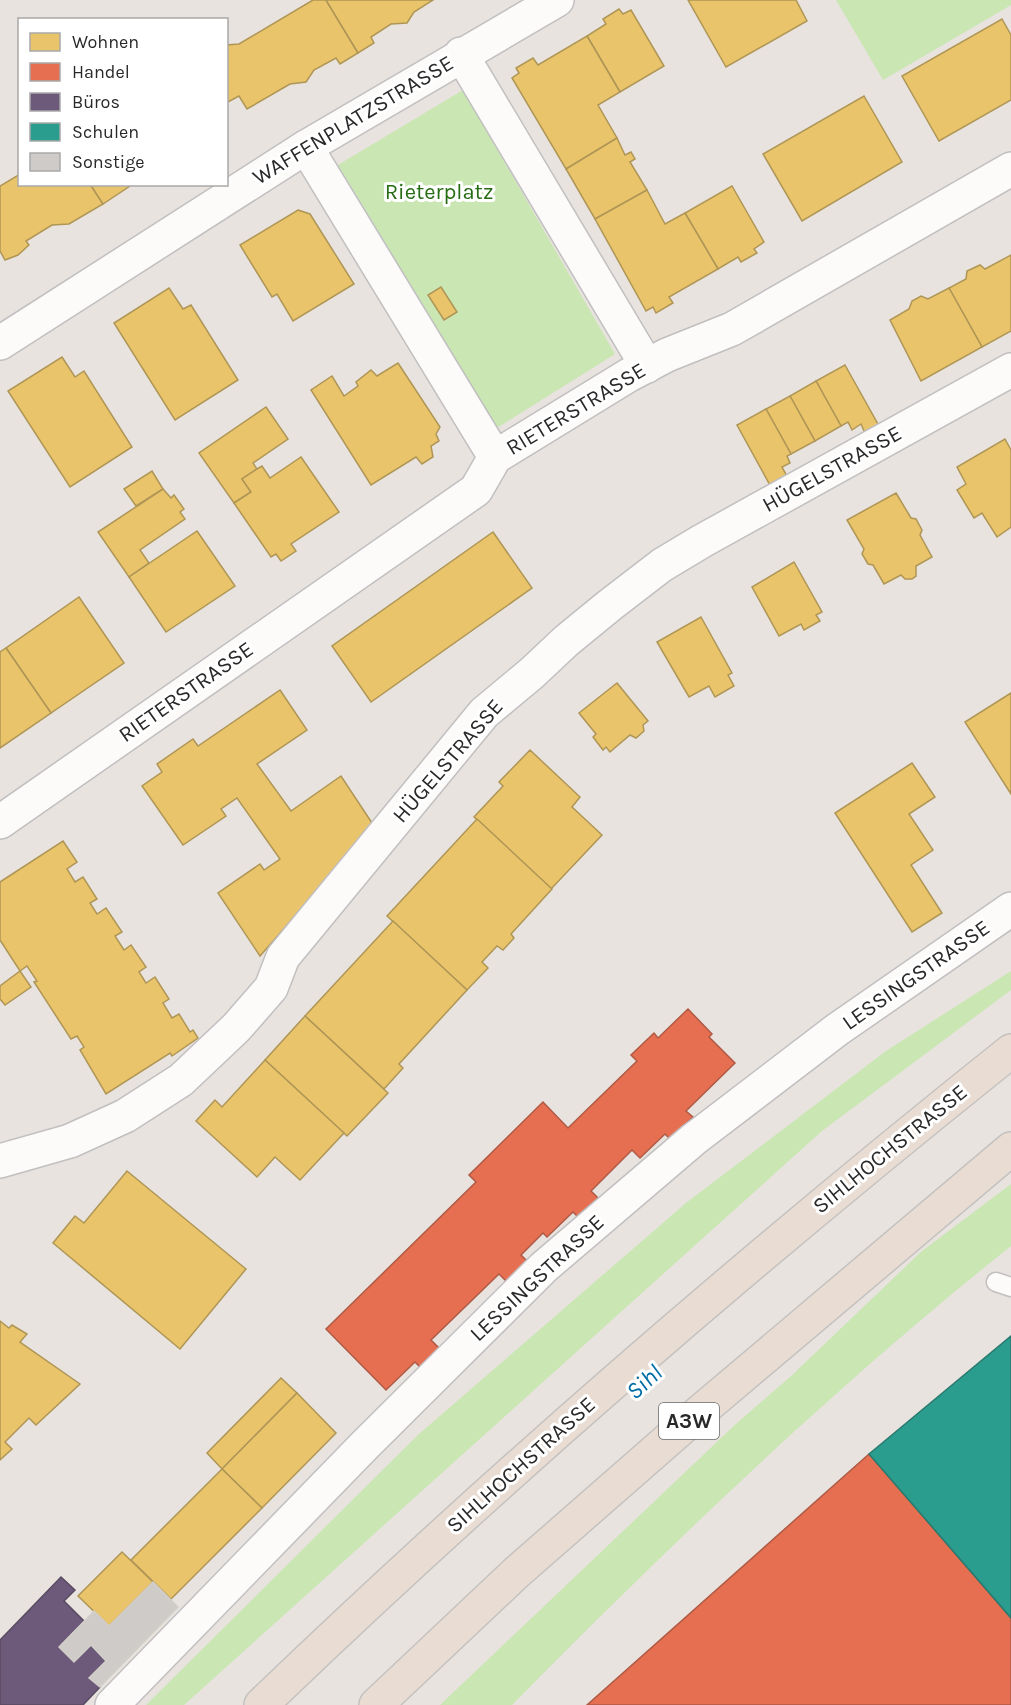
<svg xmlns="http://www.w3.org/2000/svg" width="1011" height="1705" font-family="Karla,sans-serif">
	<rect width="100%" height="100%" fill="#e8e3de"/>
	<g fill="#c9e6b3">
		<polygon points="836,0 1011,0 1011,5 883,80"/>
		<polygon points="463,90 615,354 497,428 338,165"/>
		<polygon points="1011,971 1011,990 822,1131 184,1705 146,1705 419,1434 686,1203 886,1051"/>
		<path d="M1011 1180V1246C834 1387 671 1544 512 1705H440L920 1249Z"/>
	</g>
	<polygon fill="#e8e3de" points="1011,1006 1011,1184 922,1251 790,1377 658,1491 423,1705 213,1705 447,1485 619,1331 822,1160"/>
	<g fill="#e9c46a" stroke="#af9656" stroke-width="1.5">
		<polygon points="313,0 326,0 358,53 340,64 336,58 314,70 306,82 290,84 247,109 239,96 226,103 226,45 239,44"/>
		<polygon points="326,0 433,0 414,12 407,23 391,24 371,37 374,43 358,53"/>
		<polygon points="688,0 796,0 807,21 726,67"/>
		<polygon points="619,9 623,14 631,10 664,66 620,92 587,36 606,24 603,19"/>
		<polygon points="1002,19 1011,35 1011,100 939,141 902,76"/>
		<polygon points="587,36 620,92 598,105 617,138 566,169 512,78 519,73 516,68 533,58 538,65"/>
		<polygon points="864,96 902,162 802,221 763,154"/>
		<polygon points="617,138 625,155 631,152 635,159 630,162 647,190 595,219 566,169"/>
		<polygon points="20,174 20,184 90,184 103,204 69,224 52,225 26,241 29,245 18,255 5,260 0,251 0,186"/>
		<polygon points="90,184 133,184 103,204"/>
		<polygon points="732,186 764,242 754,249 757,253 741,262 738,257 718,269 685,213"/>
		<polygon points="647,190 665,224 685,213 718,269 669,297 673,303 656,313 653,307 646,311 595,219"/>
		<polygon points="298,210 310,214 354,284 293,321 277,294 272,297 240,245"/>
		<polygon points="1011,255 1011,331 982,347 949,288 966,279 967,271 980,265 985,269"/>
		<polygon points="441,287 457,312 444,320 428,295"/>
		<polygon points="169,288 183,309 191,305 238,380 175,420 114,323"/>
		<polygon points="949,288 982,347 921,381 890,320 909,309 912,301 921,296 928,299"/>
		<polygon points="62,357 75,377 84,371 132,447 70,487 8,391"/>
		<polygon points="398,363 440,427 436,434 439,441 431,446 433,457 422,464 416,457 371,485 311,390 332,376 344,396 358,386 356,382 371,370 377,376"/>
		<polygon points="845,365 879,426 865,433 861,424 852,430 848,422 841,426 816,381"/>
		<polygon points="816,381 841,426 815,441 790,396"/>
		<polygon points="790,396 815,441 791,454 766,409"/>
		<polygon points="266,407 288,439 253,463 257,469 242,479 251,492 234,503 199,453"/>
		<polygon points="766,409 791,454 787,456 790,463 782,467 788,478 771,487 737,425"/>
		<polygon points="1005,439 1011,450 1011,527 997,537 982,513 974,518 957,490 966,484 957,467"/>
		<polygon points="301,457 339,512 291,544 296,551 281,561 276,554 271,557 234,503 251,492 242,479 257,469 262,466 270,478"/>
		<polygon points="152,471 163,489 136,506 124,489"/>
		<polygon points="163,489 171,498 174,495 184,509 180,512 185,519 140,550 149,563 129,577 98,532"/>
		<polygon points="896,493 911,518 916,519 922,530 920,535 932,557 916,566 916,576 912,579 905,579 901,575 884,584 873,565 868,564 862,554 864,549 847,520"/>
		<polygon points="197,531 235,586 166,632 129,577"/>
		<polygon points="493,532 532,588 371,702 332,646"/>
		<polygon points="794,562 822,612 816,615 820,621 804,630 801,624 779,636 752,587"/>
		<polygon points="79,597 124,663 51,713 6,648"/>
		<polygon points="701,617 732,673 728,675 734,686 715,697 709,686 689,697 657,642"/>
		<polygon points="6,648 51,713 0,748 0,652"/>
		<polygon points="617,683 648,721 643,725 644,731 636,738 630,735 610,752 606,747 603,750 593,737 596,734 579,713"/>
		<polygon points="280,690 307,730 257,764 291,811 341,776 374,826 260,956 218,893 260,864 264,870 280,859 237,798 221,809 226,816 183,845 142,786 162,772 157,764 193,739 198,746"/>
		<polygon points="1011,693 1011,794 965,722"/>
		<polygon points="530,750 580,797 572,807 602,835 551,889 474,817 503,786 499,782"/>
		<polygon points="912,763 935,797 909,814 933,850 911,865 942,913 912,932 835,813"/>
		<polygon points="477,819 552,889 511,934 514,938 503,950 497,946 482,962 488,968 467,990 387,916"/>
		<polygon points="63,841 77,862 67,869 75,882 83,877 97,899 90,903 97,914 106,908 122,932 115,936 124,950 131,945 146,967 139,972 146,983 155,977 169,999 163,1003 172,1018 179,1014 190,1032 193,1030 198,1038 172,1056 170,1053 106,1094 80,1050 84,1047 77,1036 71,1039 34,982 37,981 27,966 20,971 0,940 0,882"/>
		<polygon points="393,921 467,990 399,1064 403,1068 384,1089 305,1016"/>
		<polygon points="20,971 31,987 5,1005 0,999 0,986"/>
		<polygon points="305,1016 388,1093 347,1136 265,1060"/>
		<polygon points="265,1060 344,1133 300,1180 275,1157 257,1177 196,1121 215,1100 222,1107"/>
		<polygon points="127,1171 246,1269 180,1349 53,1243 75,1216 84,1223"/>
		<polygon points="0,1321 9,1328 12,1325 27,1334 20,1342 80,1384 36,1425 29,1418 5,1442 12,1449 0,1460"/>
		<polygon points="281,1378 297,1393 222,1469 207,1453"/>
		<polygon points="297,1393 336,1433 262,1508 222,1469"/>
		<polygon points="222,1469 262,1508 171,1599 131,1560"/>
		<polygon points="122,1552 153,1582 109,1626 78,1596"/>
	</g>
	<g fill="#e76f51" stroke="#ae5a45" stroke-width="1.5">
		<polygon points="688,1009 712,1034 709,1037 735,1063 686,1111 693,1117 670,1139 665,1134 640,1158 632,1150 591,1191 599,1199 579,1218 573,1212 547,1237 543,1233 521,1255 527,1261 506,1281 499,1274 431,1340 441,1350 422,1369 415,1362 386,1390 326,1329 476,1182 469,1175 543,1102 568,1128 637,1061 631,1055 654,1033 658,1038"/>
		<polygon points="869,1454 1011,1618 1011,1705 587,1705"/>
	</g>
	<polygon fill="#6d597a" stroke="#594b62" stroke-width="1.5" points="61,1577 75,1590 64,1601 84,1621 59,1647 74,1662 91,1645 106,1661 89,1678 100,1687 83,1705 0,1705 0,1640"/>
	<polygon fill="#2a9d8f" stroke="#2a7a70" stroke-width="1.5" points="1011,1336 1011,1618 869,1454"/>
	<polygon fill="#cecbc8" stroke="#d3cfca" stroke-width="1.5" points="153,1582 178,1607 100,1687 89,1678 106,1661 91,1645 74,1662 59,1647 94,1611 109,1626"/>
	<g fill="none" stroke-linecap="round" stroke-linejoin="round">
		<g stroke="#c1bfc0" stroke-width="21">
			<polyline id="service" points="996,1282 1011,1287"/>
		</g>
		<g stroke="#c1bfc0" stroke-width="36">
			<g id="minor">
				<polyline points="461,54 647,366"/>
				<polyline points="306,147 495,457"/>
				<polyline points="0,822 476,490 495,457 629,375 667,355 732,329 1011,169"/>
				<polyline points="0,1161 70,1141 125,1116 181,1080 236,1028 271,988 283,957 484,713 532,673 566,641 610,605 662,565 702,541 1011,370"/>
				<polyline points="112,1705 364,1446 544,1267 694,1139 838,1029 1011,909"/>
			</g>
		</g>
		<g stroke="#c1bfc0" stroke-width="36">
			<polyline id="tertiary" points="0,343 306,147 557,0"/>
		</g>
		<g stroke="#c4c2c0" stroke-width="36">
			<g id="motorway">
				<path d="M261 1705C500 1475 752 1258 1011 1051"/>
				<polyline points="376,1705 517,1572 701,1411 1011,1149"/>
			</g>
		</g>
		<use href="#service" stroke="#fcfbfa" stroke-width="18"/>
		<use href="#minor" stroke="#fcfbfa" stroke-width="33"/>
		<use href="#tertiary" stroke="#fcfbfa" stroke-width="33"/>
		<use href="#motorway" stroke="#e9dcd2" stroke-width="33"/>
	</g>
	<g text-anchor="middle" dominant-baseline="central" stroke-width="6" stroke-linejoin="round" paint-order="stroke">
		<rect fill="#fff" stroke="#696969" stroke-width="1.5" x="659" y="1403" width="60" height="36" rx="4.5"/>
		<g font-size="21" font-weight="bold" fill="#292929">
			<text x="689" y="1421">A3W</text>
		</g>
		<g font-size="22" fill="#292929" stroke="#fff">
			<text transform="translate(353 120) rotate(-31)">WAFFENPLATZSTRASSE</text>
			<text transform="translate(576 409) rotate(-31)">RIETERSTRASSE</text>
			<text transform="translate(832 469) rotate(-29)">HÜGELSTRASSE</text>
			<text transform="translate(186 692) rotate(-35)">RIETERSTRASSE</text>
			<text transform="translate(448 761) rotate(-49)">HÜGELSTRASSE</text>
			<text transform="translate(916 975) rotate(-35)">LESSINGSTRASSE</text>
			<text transform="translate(890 1149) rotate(-39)">SIHLHOCHSTRASSE</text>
			<text transform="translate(537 1278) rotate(-43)">LESSINGSTRASSE</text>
			<text transform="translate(521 1465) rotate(-42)">SIHLHOCHSTRASSE</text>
		</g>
		<g font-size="22" fill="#266c13" stroke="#fff">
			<text x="439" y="192">Rieterplatz</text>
		</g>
		<g font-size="24" font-style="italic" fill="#016da5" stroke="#fff">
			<text transform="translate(644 1382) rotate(-42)">Sihl</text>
		</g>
	</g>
	<rect x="18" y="18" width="210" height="168" fill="#ffffff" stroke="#a9a9a9" stroke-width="1.5"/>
	<rect x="30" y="33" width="30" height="18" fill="#e9c46a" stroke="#a9a9a9" stroke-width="1.5"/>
	<text x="72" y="48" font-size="18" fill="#292929">Wohnen</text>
	<rect x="30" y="63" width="30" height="18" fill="#e76f51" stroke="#a9a9a9" stroke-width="1.5"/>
	<text x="72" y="78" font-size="18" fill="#292929">Handel</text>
	<rect x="30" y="93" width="30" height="18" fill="#6d597a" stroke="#a9a9a9" stroke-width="1.5"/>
	<text x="72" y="108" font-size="18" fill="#292929">Büros</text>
	<rect x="30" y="123" width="30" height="18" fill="#2a9d8f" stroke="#a9a9a9" stroke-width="1.5"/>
	<text x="72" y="138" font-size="18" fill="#292929">Schulen</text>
	<rect x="30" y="153" width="30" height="18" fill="#cecbc8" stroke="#a9a9a9" stroke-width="1.5"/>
	<text x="72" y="168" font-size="18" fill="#292929">Sonstige</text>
</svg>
